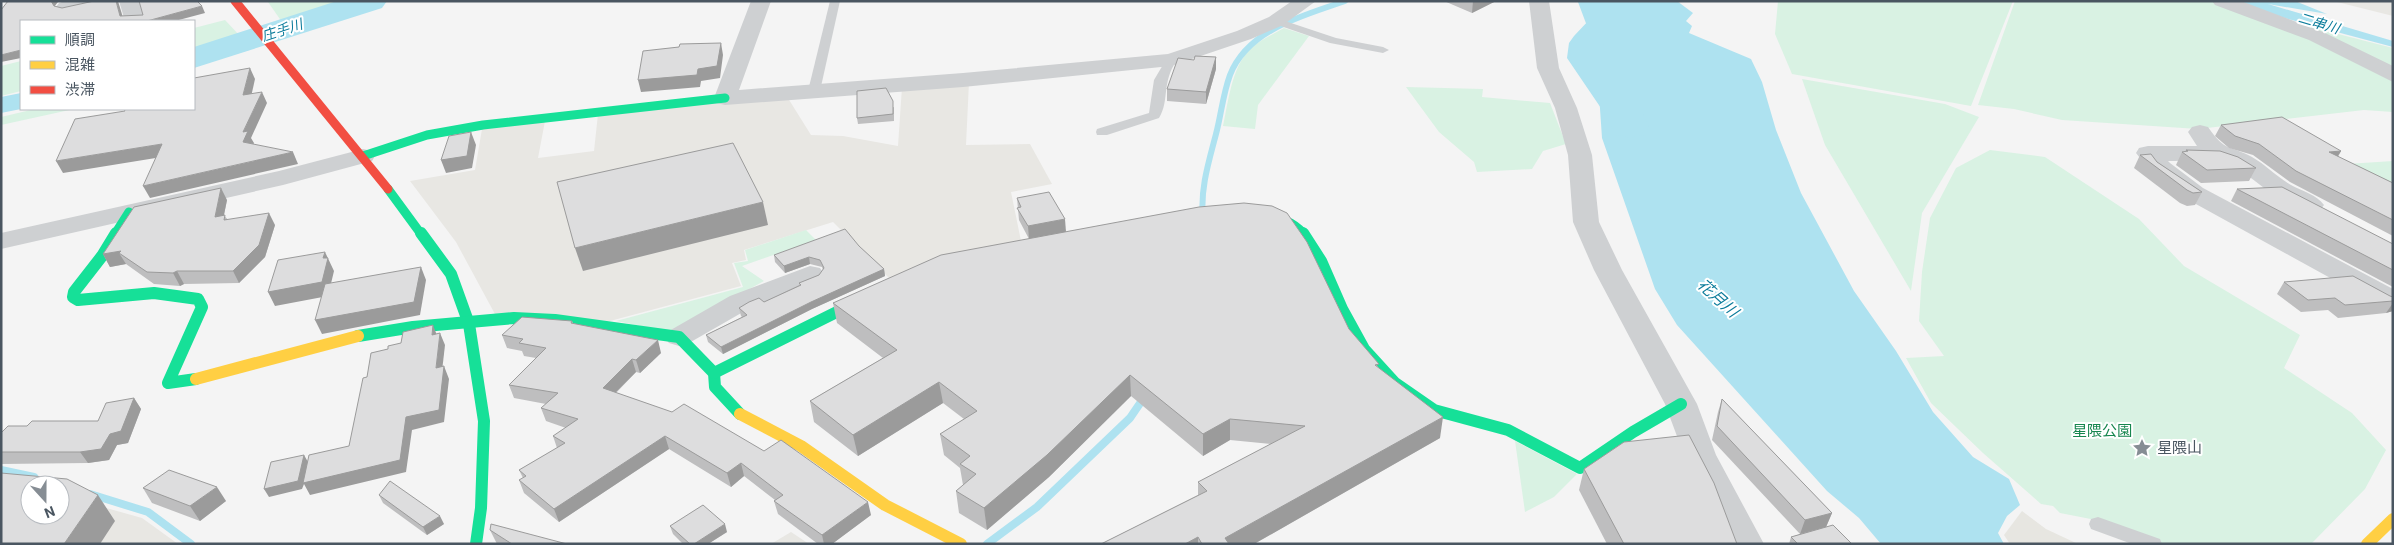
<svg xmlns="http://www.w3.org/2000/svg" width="2394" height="545" font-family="Roboto,'Noto Sans JP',sans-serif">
	<rect width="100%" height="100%" fill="#f4f4f4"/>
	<g fill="#e8e7e3">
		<polygon points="2333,1 2393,1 2393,16"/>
		<polygon points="969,82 966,145 1030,144 1052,184 1011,192 1022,246 892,281 833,222 744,250 746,260 732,263 741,286 610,321 496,316 456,242 410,181 475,170 482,129 545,121 538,158 594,151 598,114 786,95 811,135 843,136 898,146 902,87"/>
		<polygon points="1,478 30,515 60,515 60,495 142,518 178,544 1,544"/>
		<polygon points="791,532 809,544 771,544"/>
	</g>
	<g fill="#d9f2e3">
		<polygon points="270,1 350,1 282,22 268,2"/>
		<polygon points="1778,1 2013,1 1971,106 1792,74 1775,34"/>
		<polygon points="2015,1 2216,1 2319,41 2393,79 2393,112 2364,110 2198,129 2062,120 2014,109 1978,105"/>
		<polygon points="225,20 240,36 194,49 194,28"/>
		<polygon points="2295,23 2393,48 2393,70"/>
		<path d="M1284 28 1309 36 1258 105 1255 129 1223 126C1229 99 1232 61 1256 44 1265 38 1275 33 1284 28Z"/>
		<polygon points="21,61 21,91 1,96 1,66"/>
		<polygon points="1802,79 1945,104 1979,117 1922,213 1911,291 1825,145"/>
		<polygon points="1406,87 1483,89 1482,97 1550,103 1566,144 1543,151 1532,169 1477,172 1474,162 1439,132"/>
		<polygon points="35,109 74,109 1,125 1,117"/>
		<polygon points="1990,150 2045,157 2139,219 2184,266 2300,335 2284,368 2352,413 2386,450 2365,489 2311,544 2159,544 2106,522 2060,513 2053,506 2041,504 1983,453 1931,403 1906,358 1944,356 1919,321 1922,272 1930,218 1956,168"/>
		<polygon points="2393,161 2393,196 2331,165"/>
		<polygon points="806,230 816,240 742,266 764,281 671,332 616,321 743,287 734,263 748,261 745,250"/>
		<polygon points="1515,441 1577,474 1554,497 1525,512"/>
	</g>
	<polygon fill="#e7e6e1" points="2022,511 2046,529 2078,544 2010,544 2004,535"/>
	<g fill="#aee2f0">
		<polygon points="1599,1 1677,1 1693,13 1686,21 1692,26 1689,33 1751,59 1762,82 1776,130 1801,193 1854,291 1896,351 1933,412 1973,457 2009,479 2020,505 2007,516 1998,533 2004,544 1881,544 1859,518 1827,491 1677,325 1655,289 1602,138 1596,50 1578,2"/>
		<polygon points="2232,1 2295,1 2327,14 2268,4 2393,41 2393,47 2288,19"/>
		<polygon points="238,39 249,50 194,66 194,50"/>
		<polygon points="21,93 21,109 1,113 1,97"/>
	</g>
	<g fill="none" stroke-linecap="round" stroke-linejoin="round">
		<path stroke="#aee2f0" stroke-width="6" d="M1203 217C1200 189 1209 161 1216 134 1221 115 1223 94 1230 75 1248 29 1303 16 1345 1"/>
		<g stroke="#aee2f0" stroke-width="8">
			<polyline points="1,470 34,477"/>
			<polyline points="90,494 148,512 191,544"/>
			<polyline points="987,544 1037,507 1130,418 1145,396"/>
		</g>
		<g fill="#aee2f0" fill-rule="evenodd">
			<polygon points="337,1 387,1 382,8 194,68 194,47"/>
			<polygon points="1607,1 1641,1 1603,45 1603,58 1643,114 1649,127 1644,135 1630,138 1616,135 1605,114 1567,58 1569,43 1574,36"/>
		</g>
		<g fill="#ced0d2" fill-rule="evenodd">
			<polygon points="830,1 840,1 820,91 814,95 808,91"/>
			<polygon points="1276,18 1336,38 1383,47 1389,50 1383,53 1330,43 1272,23 1270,21"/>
			<path d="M1171 56 1177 60C1161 83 1170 100 1159 118L1107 135H1097L1096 132 1097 129 1149 113 1154 80 1167 58Z"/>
			<polygon points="2098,517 2160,539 2162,544 2132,544 2091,529 2089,524 2091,519"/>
		</g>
		<g fill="#ced0d2" fill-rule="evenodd">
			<polygon points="65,1 105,1 102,5 66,13 59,11 56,7 59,3"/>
			<polygon points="119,1 139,1 145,21 125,21"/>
			<polygon points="751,1 771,1 739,90 963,73 1168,54 1237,31 1269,17 1292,1 1316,1 1283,25 1251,39 1171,66 963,87 725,105 717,103 714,98"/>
			<polygon points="1529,1 1549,1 1559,68 1577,108 1592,155 1599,222 1622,270 1697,404 1716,455 1764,544 1729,544 1684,455 1665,404 1594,270 1573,222 1568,155 1555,108 1537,68"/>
			<polygon points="2212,1 2241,1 2323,32 2393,66 2393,82 2309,40 2215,5"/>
			<path d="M2200 125 2208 127C2226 153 2228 144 2252 157 2266 165 2277 177 2291 185 2302 191 2317 195 2324 205L2320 210C2288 218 2259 178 2233 167 2213 158 2189 161 2168 161L2170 163 2203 188 2393 289V309L2383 307 2185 198 2152 173 2136 153 2139 148 2148 146H2197L2188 132 2192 127Z"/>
			<polygon points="363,149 372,151 375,156 372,161 283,185 1,249 1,233 279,171"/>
			<polygon points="810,266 820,268 824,274 820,280 750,308 689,343 679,346 669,343 664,337 669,331 730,296"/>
		</g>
		<g stroke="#16e098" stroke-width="9">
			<polyline points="363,156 427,135 483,125 725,98"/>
			<polyline points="388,189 421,234"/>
			<path d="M1259 215C1277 217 1292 220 1304 234"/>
			<polyline points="115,234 129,212"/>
		</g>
		<g stroke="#16e098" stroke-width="12">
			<polyline points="116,233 102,256 74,292 73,297 78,300 154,293 198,299 202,307 168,383 196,379"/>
			<polyline points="421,233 451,274 469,324 484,421 481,508 476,544"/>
			<polyline points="1303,233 1321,261 1342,309 1364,349 1395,383 1434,410 1508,430 1580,468 1633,432 1681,404"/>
			<polyline points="358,336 413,327 514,318 555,320 679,337 714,373 715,387 740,414"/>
			<polyline points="714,373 869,296"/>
		</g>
		<g stroke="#ffcf43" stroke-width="12">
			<polyline points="196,379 358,336"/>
			<polyline points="740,414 801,446 885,505 961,544"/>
			<polyline points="2367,544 2393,519"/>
		</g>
		<polyline stroke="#f24e42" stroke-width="9" points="235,1 388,189"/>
	</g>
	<g fill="#bebebf">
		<polygon points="1444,1 1496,1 1472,13"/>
		<polygon points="1216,57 1216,69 1206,104 1167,101 1167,89 1194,60"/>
		<polygon points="894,107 894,121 858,124 857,118"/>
		<polygon points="2221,125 2341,151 2338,157 2393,183 2393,236 2290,182 2253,155 2229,148 2215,136"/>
		<polygon points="2186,150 2256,168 2249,181 2201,183 2176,165 2182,152 2185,152"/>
		<polygon points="2140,155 2157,162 2202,192 2195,205 2187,206 2180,203 2134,168"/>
		<polygon points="2237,189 2393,244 2393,287 2231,201"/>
		<polygon points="1017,198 1066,232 1349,329 1379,368 1440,438 1254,544 1101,544 1198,495 1198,482 1271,444 1230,440 1203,456 1131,396 1049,477 987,530 959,513 956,491 963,485 960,468 944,455 940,434 964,419 943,403 858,456 814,422 810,401 883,358 837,323 833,303 1029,239 1019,220"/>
		<polygon points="227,200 224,215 228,220 275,225 265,257 239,283 184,284 180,286 154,284 126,264 110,267 103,254"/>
		<polygon points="859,246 884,269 885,276 812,309 723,354 708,342 706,335 742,317 741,316 739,308 764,302 799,285 799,283 819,275 823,270 822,267 810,264 785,273 775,262 774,255"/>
		<polygon points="2284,282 2393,297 2393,311 2386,313 2338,318 2328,310 2301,312 2277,294"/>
		<polygon points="572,321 573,323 661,353 640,373 636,372 616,393 871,515 832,544 818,544 778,514 774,501 775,500 744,476 731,487 669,449 559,522 524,493 519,480 523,478 519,470 557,448 553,436 566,428 546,421 541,408 546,404 514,398 509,385 536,358 524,356 522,351 507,348 502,335"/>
		<polygon points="134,398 141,409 128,443 117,445 109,460 88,463 1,464 1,433 27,426 98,421"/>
		<polygon points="1722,399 1832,513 1826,527 1852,544 1789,544 1791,537 1800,534 1712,440 1718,412"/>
		<polygon points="1584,469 1737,544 1607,544 1579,490"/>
		<polygon points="143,488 226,501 200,521 152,503"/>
		<polygon points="379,495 444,524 427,535 383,503"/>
		<polygon points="670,526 727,532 708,544 683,544 673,534"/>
		<polygon points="490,530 567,544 497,544"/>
	</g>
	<g fill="#9b9b9b">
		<polygon points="51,1 59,1 58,2 54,7"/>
		<polygon points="116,1 118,1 124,21 120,16"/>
		<polygon points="1473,1 1496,1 1472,13"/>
		<polygon points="202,6 205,13 175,21 147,21"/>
		<polygon points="721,43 723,55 720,78 701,81 700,87 641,92 638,80 698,69"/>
		<polygon points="21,50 21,58 1,62 1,55"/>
		<polygon points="1216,57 1216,69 1206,104 1206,92"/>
		<polygon points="250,68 255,79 249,106 243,95"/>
		<polygon points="262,92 267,103 251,138 254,143 249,153 243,142 243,132"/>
		<polygon points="471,132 476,145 472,168 446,173 441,160"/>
		<polygon points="162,144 168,156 63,173 56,161"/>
		<polygon points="2341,151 2334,162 2329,152"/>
		<polygon points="293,152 298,164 150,198 143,186"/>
		<polygon points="221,188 227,200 221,229 215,217"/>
		<polygon points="763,202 768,225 583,271 575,248"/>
		<polygon points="269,213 275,225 265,257 239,283 233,271"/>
		<polygon points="1065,219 1066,232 1029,239 1028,226"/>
		<polygon points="121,251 119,253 126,264 110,267 103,254"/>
		<polygon points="325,252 334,271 328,296 275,306 268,292 323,258"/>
		<polygon points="809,257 810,264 785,273 784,266"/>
		<polygon points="421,267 426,280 420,315 322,334 315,320"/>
		<polygon points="884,269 885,276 812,309 723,354 721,347 811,302"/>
		<polygon points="177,271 184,284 180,286 173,273"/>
		<polygon points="2393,303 2393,311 2386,313"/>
		<polygon points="433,325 438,338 432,335"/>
		<polygon points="440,333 445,345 441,380 436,368"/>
		<polygon points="658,340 661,353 640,373 636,360"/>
		<polygon points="632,359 636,372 607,401 603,388"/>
		<polygon points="444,366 449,379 444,422 412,430 406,472 310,495 304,484 302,489 269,497 264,489 304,455 308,462 304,482 406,417"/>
		<polygon points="1130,375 1131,396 1049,477 987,530 984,508"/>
		<polygon points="939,382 943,403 858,456 853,435"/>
		<polygon points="134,398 141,409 128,443 117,445 109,460 88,463 80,452 110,434"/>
		<polygon points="1443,417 1440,438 1254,544 1225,544 1225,538"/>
		<polygon points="1230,419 1230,440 1203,456 1203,434"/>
		<polygon points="665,436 669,449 559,522 554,509"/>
		<polygon points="741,463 744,476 731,487 727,473"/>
		<polygon points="217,487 226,501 200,521 190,506"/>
		<polygon points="98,495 115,521 100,544 64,544"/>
		<polygon points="868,502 871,515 832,544 824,544 822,535"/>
		<polygon points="1832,513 1826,527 1800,534 1805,520"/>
		<polygon points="440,516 444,524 427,535 423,527"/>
		<polygon points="725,524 727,532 708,544 694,544"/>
		<polygon points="1198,537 1198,544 1185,544"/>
	</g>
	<g fill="#ddddde" stroke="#9b9b9b" fill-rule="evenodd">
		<polygon points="8,1 51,1 54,6 62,8 94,1 116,1 120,16 143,15 139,1 197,1 202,6 147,21 21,21 21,50 1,55 1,10"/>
		<polygon points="721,43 717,66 698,69 697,75 638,80 643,51 679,47 680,44"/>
		<polygon points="1195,56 1216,57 1206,92 1167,89 1178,58 1194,60"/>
		<polygon points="250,68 243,95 262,92 243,132 248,131 243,142 293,152 143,186 162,144 56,161 75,119 125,111 124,109 194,109 194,78"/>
		<polygon points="886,88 893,101 893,114 857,118 857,91"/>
		<polygon points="2282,117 2341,151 2329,152 2393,183 2393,220 2296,171 2259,144 2235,136 2221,125"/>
		<polygon points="471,132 467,156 441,160 449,136"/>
		<polygon points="733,143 763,202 575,248 557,182"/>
		<polygon points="2186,150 2220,151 2238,157 2256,168 2207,170 2182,152 2188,151"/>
		<polygon points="2151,154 2157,162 2202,192 2193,193 2187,190 2140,155"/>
		<polygon points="2282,187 2393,244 2393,270 2237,189"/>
		<polygon points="221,188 215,217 225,215 224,220 269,213 259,245 233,271 177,271 173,273 147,272 119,253 121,251 103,254 134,207"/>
		<polygon points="1049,192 1065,219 1028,226 1017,208 1021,207 1017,198"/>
		<polygon points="1244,203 1272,206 1287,213 1307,242 1349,329 1379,364 1375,365 1443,417 1225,538 1229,544 1202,544 1198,537 1185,544 1101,544 1207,491 1198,482 1305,426 1230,419 1203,434 1130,375 1047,455 984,508 956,491 976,474 960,464 970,456 940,434 977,411 939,382 853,435 810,401 897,350 833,303 941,255 1199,207"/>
		<polygon points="845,229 859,246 884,269 811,302 721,347 706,335 747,315 739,308 749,302 759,298 764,302 801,285 799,283 819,275 824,268 820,260 809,257 784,266 774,255"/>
		<polygon points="325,252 323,258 328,258 322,282 268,292 278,260"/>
		<polygon points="421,267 414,302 315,320 325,284"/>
		<polygon points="2353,276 2390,296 2393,297 2393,301 2345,305 2335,298 2308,300 2284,282"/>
		<polygon points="522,317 572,321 571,323 658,340 636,360 632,359 603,388 672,412 684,404 764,451 781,440 868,502 822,535 774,501 783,495 741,463 727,473 665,436 554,509 519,480 526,476 519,470 565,443 553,436 578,419 541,408 558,393 509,385 546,348 519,343 523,339 502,335"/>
		<polygon points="433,325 432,335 440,333 436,368 444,366 439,410 406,417 400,460 303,483 309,455 349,446 363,378 367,377 371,353 388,349 388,346 401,343 403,332"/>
		<polygon points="134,398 121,431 110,434 101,449 80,452 1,452 1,433 8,426 27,426 32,421 98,421 106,403"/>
		<polygon points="1722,399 1832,513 1805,520 1717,426"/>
		<polygon points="1689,435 1714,483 1737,544 1624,544 1584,469 1624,442"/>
		<polygon points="304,455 298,481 264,489 271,462"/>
		<polygon points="169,470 217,487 190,506 143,488"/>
		<path d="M1 473 67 479 98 495 64 544H1ZM30 485H60V515H30Z"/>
		<polygon points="390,481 440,516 423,527 379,495"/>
		<polygon points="703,505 725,524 694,544 690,544 670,526"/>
		<polygon points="491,524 567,544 512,544 490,530"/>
		<polygon points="1833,525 1852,544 1798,544 1791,537"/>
	</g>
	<defs>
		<g id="sight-bare" transform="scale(1.5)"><path d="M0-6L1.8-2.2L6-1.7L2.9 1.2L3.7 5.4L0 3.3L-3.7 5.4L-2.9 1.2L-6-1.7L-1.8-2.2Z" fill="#868d94" stroke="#fff" stroke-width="2.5" paint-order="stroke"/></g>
	</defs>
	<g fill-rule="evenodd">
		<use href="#sight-bare" x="2142" y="448"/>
	</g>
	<g text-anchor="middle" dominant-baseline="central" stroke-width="4" stroke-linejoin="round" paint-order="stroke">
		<g font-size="14" font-style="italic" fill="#0c7c9b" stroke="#fff">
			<text transform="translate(2319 23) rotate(17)">二串川</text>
			<text transform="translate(282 30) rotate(-18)">庄手川</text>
		</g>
		<g font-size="15" fill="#17864f" stroke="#fff">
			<text x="2102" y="431">星隈公園</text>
		</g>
		<g font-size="15" fill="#4a5661" stroke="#fff" text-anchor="start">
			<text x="2157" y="448">星隈山</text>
		</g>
		<g font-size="16" font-style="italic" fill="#0c7c9b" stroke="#fff">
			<text transform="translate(1718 298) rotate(42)">花月川</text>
		</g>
	</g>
	<rect width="2394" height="545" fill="none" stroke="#4a5661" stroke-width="5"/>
	<rect x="20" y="20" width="175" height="90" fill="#ffffff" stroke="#b7bbc0"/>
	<rect x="30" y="36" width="25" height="8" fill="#16e098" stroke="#b7bbc0"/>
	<text x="65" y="45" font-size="15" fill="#4a5661">順調</text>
	<rect x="30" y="61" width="25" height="8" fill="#ffcf43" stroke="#b7bbc0"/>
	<text x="65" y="70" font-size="15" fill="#4a5661">混雑</text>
	<rect x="30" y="86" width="25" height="8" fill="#f24e42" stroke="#b7bbc0"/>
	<text x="65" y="95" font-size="15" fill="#4a5661">渋滞</text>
	<g transform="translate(45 500) rotate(159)"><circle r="24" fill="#ffffff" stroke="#b7bbc0"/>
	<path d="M0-4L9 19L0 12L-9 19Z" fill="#868d94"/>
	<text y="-8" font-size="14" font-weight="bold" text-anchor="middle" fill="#4a5661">N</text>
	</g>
</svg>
